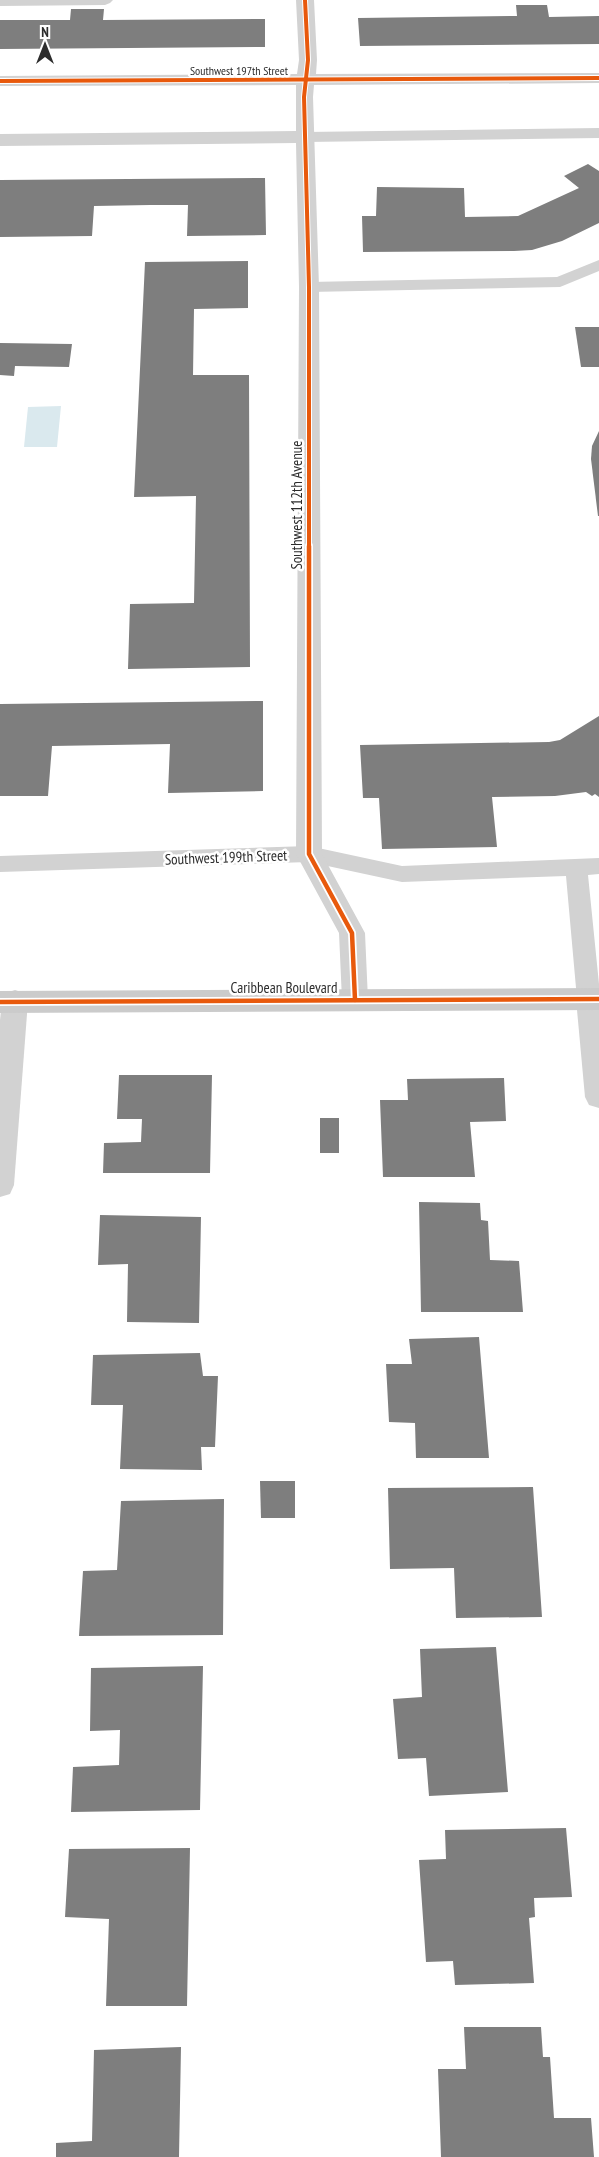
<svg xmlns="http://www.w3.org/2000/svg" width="599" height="2157" font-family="'PT Sans Narrow',sans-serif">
	<rect width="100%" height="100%" fill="#fff"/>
	<polygon fill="#dae9ee" points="61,406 57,447 24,447 28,407"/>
	<g fill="#7e7e7e">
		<polygon points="516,5 547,5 549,17 599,16 599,44 360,46 358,18 517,16"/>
		<polygon points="71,9 104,9 103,20 265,19 265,47 0,49 0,20 70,20"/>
		<polygon points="588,164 599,171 599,223 562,241 532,250 514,251 363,252 362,216 376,216 377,187 464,188 465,217 518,216 579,188 564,176"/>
		<polygon points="265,178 266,235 187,236 188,205 150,205 94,206 92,236 0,237 0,180"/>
		<polygon points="248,261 248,308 194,309 193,375 249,375 250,667 128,669 130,604 194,603 196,496 134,497 145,262"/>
		<polygon points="575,327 599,327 599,367 581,367"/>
		<polygon points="0,343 72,344 69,367 15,366 14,376 0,375"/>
		<polygon points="599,431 599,516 598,516 591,459 592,446"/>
		<polygon points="263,701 263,791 168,793 170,744 52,746 48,796 0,796 0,704"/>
		<polygon points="599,716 599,797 595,794 592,796 586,792 555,796 492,797 497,847 382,849 379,798 363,798 360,745 549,742 560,740"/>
		<polygon points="119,1075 212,1075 210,1173 103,1173 104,1143 141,1142 142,1119 117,1119"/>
		<polygon points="504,1078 506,1121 470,1122 475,1177 383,1177 380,1100 408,1100 407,1079"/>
		<rect x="320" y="1118" width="19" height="35"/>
		<polygon points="419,1202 480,1203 481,1220 488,1221 490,1260 519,1261 523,1312 421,1312"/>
		<polygon points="100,1215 201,1217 199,1323 127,1322 128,1264 98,1265"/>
		<polygon points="479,1337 489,1458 416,1458 415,1423 389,1422 386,1364 412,1364 409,1339"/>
		<polygon points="200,1353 203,1376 218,1376 215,1447 201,1447 202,1470 120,1469 123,1405 91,1405 93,1355"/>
		<polygon points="260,1481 295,1481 295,1518 261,1518"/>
		<polygon points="533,1487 542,1617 456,1618 454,1568 390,1569 388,1488"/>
		<polygon points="224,1499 223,1635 79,1636 83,1571 117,1570 121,1501"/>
		<polygon points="496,1647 508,1792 429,1796 426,1758 398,1759 393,1699 422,1697 420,1649"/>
		<polygon points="203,1666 200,1810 71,1812 73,1767 119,1765 120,1730 90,1731 91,1668"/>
		<polygon points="566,1828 572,1897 534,1898 535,1917 529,1918 534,1983 455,1985 453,1961 426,1962 419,1860 446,1859 445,1830"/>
		<polygon points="190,1848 187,2006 106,2006 109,1919 65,1917 69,1849"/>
		<polygon points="464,2027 541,2027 543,2057 550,2057 554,2118 591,2118 594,2157 441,2157 438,2069 466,2069"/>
		<polygon points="181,2047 179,2157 56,2157 56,2143 92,2141 94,2050"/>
	</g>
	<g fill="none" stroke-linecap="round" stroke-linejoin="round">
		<g fill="#d2d2d2" fill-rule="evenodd">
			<polygon points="0,0 113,0 110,3 105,5 0,6"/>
			<polygon points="599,128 599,138 306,142 300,140 298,137 300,134 306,132"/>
			<polygon points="599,260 599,271 560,287 309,292 303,291 300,287 303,283 309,282 557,277"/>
			<polygon points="309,846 402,866 599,858 599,874 588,875 599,984 599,1002 597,1006 589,1008 581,1006 577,999 566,876 402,882 309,862 0,872 0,856"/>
		</g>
		<g fill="#d2d2d2" fill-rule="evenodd">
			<polygon points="296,0 314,0 317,60 316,74 599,73 599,83 314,85 313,97 319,287 322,854 365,933 368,1000 364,1008 355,1011 346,1008 342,1000 339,933 296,854 299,287 296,143 0,146 0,134 296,131 296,85 0,86 0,76 297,74 299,60"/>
			<polygon points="589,988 599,992 599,1108 589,1105 585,1097 576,999 580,991"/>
			<polygon points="15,990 24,993 28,1001 14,1185 10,1194 0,1197 0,1020 2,1001 6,993"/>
		</g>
		<polygon fill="#cbcbcb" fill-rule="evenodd" points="599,988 599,1010 0,1013 0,991"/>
		<g stroke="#fff" stroke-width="6">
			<g id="cycleway-far1">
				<polyline points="305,0 308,60 304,97 309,287 309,548"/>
				<polyline points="0,81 599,78"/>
			</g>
		</g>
		<g stroke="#fff" stroke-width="8">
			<g id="cycleway">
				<polyline points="309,546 309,854 352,933 355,1000"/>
				<polyline points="0,1002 599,999"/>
			</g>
		</g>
		<use href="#cycleway-far1" stroke="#e8590c" stroke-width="4"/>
		<use href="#cycleway" stroke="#e8590c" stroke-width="4.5"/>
	</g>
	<g text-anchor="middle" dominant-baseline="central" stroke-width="5" stroke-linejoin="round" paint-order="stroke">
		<g font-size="12" fill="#2d2d2d" stroke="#fff">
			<text x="239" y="70">Southwest 197th Street</text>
		</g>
		<g font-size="15" fill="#2d2d2d" stroke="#fff">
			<text transform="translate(296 505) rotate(-90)">Southwest 112th Avenue</text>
			<text transform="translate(226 857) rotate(-2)">Southwest 199th Street</text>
			<text x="284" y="987">Caribbean Boulevard</text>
		</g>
	</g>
	<g transform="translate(45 45)" stroke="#ffffff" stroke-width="4" paint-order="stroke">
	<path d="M0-4L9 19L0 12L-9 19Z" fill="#2d2d2d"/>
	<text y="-8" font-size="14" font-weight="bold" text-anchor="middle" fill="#2d2d2d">N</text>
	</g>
</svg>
